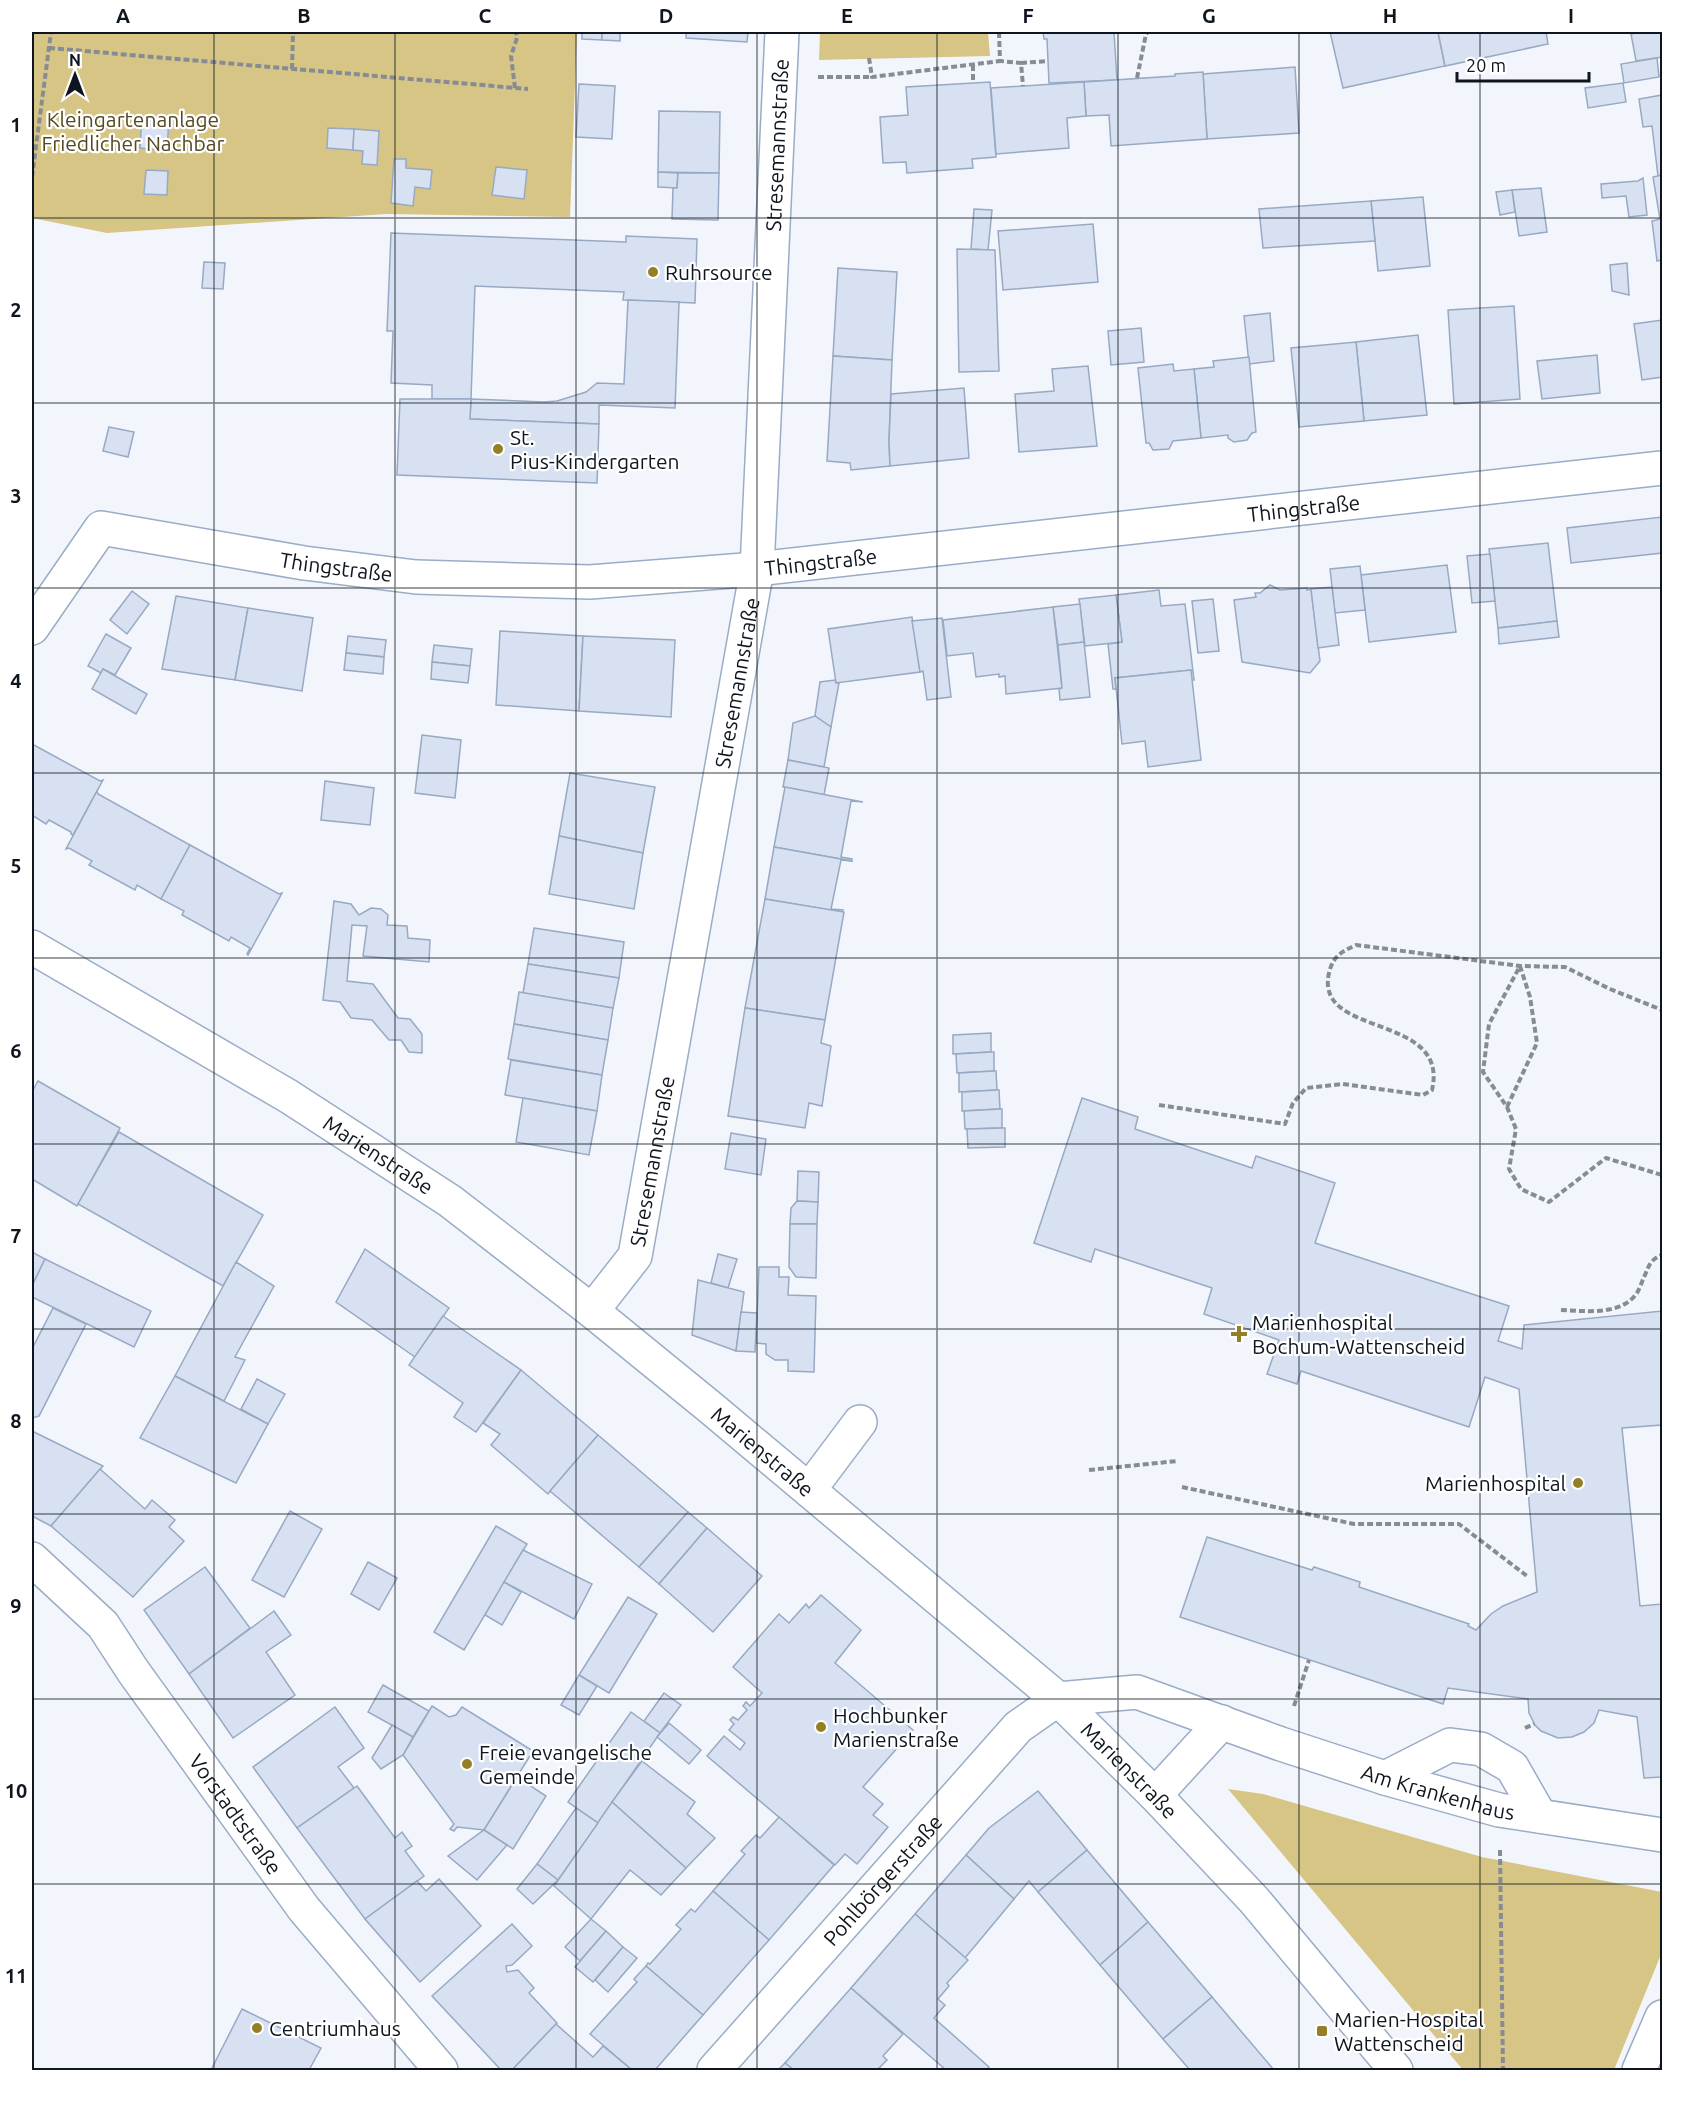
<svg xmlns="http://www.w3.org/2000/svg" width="1694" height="2102" font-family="Ubuntu,sans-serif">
	<rect width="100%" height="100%" fill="#f2f6fc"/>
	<g fill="#d6c585">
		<polygon points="32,32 577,32 570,217 386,214 107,233 32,218"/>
		<polygon points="820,32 988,32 990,56 819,60"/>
		<polygon points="1228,1789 1263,1794 1482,1857 1662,1892 1662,1952 1614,2070 1463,2070"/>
	</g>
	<g fill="#d7e1f1" stroke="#97a9c3" stroke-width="1.5">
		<polygon points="582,32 602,32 602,40 582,39"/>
		<polygon points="602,32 620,32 620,41 602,40"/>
		<polygon points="686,32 748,32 747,42 686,38"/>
		<polygon points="1043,32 1114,32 1117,80 1049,83 1047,39 1044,39"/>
		<polygon points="1330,32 1438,32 1445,66 1343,88"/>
		<polygon points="1438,32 1546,32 1548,44 1445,66"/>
		<polygon points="1641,32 1662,32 1662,57 1636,61 1631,34"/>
		<polygon points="1657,58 1659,77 1624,83 1621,64"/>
		<polygon points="1295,67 1299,133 1207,139 1203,74"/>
		<polygon points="1203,72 1207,139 1111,146 1109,115 1086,116 1084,82 1175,76 1175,74"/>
		<polygon points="990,82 996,157 972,159 973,168 907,173 906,162 883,163 880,117 908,115 906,87"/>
		<polygon points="1084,82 1086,116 1067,118 1069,148 996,154 991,88"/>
		<polygon points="1623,83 1626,102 1588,108 1585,88"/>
		<polygon points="579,84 615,86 612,139 576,137"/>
		<polygon points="1662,95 1662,175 1658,176 1652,126 1643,127 1639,99"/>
		<polygon points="659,111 720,112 719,173 658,172"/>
		<polygon points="142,116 169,117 167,151 140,148"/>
		<polygon points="328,128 354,129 353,150 327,148"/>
		<polygon points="354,129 379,131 377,165 362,164 363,151 353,150"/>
		<polygon points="394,159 406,159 406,168 432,170 430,189 415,187 413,206 391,203"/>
		<polygon points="496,167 527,170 524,199 492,195"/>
		<polygon points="146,170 168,171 167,195 144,194"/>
		<polygon points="658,172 678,173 677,188 658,187"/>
		<polygon points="678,173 719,173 718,220 672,219 673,188 677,188"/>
		<polygon points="1662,175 1662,260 1657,261 1652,221 1660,219 1653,177"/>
		<polygon points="1643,178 1647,215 1629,217 1626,196 1602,198 1601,184 1638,181"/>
		<polygon points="1541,188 1547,232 1519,236 1512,190"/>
		<polygon points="1512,190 1515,212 1500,215 1496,192"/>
		<polygon points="1423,197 1430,266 1378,271 1371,201"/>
		<polygon points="1371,201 1375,241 1263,248 1259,209"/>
		<polygon points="974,209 992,210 988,250 971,249"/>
		<polygon points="1093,224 1098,282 1003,290 998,231"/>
		<polygon points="391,233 626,242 626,236 697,239 695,303 623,300 624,292 475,286 471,399 432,399 432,385 391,383 393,331 387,331"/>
		<polygon points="957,249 995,250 999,371 959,372"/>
		<polygon points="204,262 225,263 223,289 202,288"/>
		<polygon points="1627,263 1629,295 1612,291 1610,265"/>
		<polygon points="838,268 897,272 892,360 833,356"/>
		<polygon points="628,300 679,302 675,408 599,405 599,424 470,419 471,399 544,402 557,401 586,392 597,383 624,384"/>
		<polygon points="1514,306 1520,399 1454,404 1448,310"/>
		<polygon points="1270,313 1274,361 1249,364 1244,316"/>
		<polygon points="1662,320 1662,377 1642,380 1634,324"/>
		<polygon points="1141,328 1144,362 1111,365 1108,331"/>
		<polygon points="1418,335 1427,415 1364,421 1356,342"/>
		<polygon points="1356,342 1364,421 1299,427 1291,348"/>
		<polygon points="1597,355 1600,393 1542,399 1537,361"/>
		<polygon points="833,356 892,360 889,441 890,466 851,470 850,463 827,461"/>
		<polygon points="1249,357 1256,432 1252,433 1247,440 1234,442 1228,438 1228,435 1201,438 1194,369 1214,367 1213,361"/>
		<polygon points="1173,364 1174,371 1194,369 1201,438 1173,441 1169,449 1153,450 1149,443 1146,443 1138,368"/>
		<polygon points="1088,366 1097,446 1019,452 1015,394 1054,391 1052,369"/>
		<polygon points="964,388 969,458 890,466 889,441 891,394"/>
		<polygon points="400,399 471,399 470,419 599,424 597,483 397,475"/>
		<polygon points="109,427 134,432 128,457 103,451"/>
		<polygon points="1662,517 1662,553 1571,563 1567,528"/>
		<polygon points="1548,543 1557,621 1498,628 1489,549"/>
		<polygon points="1490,554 1495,601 1472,603 1467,556"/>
		<polygon points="1447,565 1456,632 1369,642 1361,575"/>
		<polygon points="1360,566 1365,610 1335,613 1330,569"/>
		<polygon points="1270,585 1280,590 1307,588 1307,590 1311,589 1320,661 1310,673 1242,662 1234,600 1256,597 1255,593 1260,593"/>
		<polygon points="1332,587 1339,645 1318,648 1311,589"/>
		<polygon points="1159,590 1161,606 1185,604 1194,680 1191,680 1191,670 1115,678 1116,689 1113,689 1108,644 1122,642 1116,595"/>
		<polygon points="132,591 149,604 127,634 110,620"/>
		<polygon points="1116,595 1122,642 1085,646 1079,599"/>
		<polygon points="176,596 248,608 235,680 162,669"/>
		<polygon points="1213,599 1219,651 1198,653 1192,601"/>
		<polygon points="1080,604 1084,642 1058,645 1053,607"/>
		<polygon points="1053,607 1062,688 1006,694 1005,676 999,677 999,674 976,677 973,653 947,656 943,620"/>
		<polygon points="248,608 313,618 302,691 235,680"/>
		<polygon points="912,617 920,672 836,683 828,629"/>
		<polygon points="942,618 951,697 927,700 923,671 920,672 912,621"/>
		<polygon points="1557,621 1559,637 1499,644 1498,628"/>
		<polygon points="500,631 583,636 579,711 496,705"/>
		<polygon points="106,634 131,648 115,675 103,669 101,673 88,666"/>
		<polygon points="348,636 386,640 384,657 346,653"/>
		<polygon points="583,636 675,640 671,717 579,711"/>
		<polygon points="1084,642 1090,697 1060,700 1059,689 1062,688 1058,645"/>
		<polygon points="434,645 472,649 470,666 432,662"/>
		<polygon points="346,653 384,657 383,674 344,670"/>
		<polygon points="432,662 470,666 468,683 431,679"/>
		<polygon points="103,669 147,694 136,714 92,689"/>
		<polygon points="1191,670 1201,760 1148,767 1145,741 1122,744 1115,678"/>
		<polygon points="835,680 836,683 839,683 831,727 815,716 820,682"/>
		<polygon points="815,716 831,727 824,767 788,760 793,723"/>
		<polygon points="422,735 461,740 455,798 415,793"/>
		<polygon points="32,744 100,781 103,780 73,835 71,834 71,832 49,820 46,824 32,815"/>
		<polygon points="788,760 829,768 824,795 783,787"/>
		<polygon points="570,773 655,787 643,853 559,836"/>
		<polygon points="325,781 374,788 370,825 321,820"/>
		<polygon points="785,787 863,802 851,801 841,857 852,859 852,861 774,847"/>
		<polygon points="97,791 98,794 190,845 161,899 137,885 135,890 89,865 92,861 69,848 66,849"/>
		<polygon points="559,836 643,853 634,909 549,894"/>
		<polygon points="190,845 279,894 282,893 248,955 247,954 250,948 231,937 229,941 182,915 184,911 161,899"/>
		<polygon points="774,847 852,861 841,860 831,909 843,910 842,912 765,899"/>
		<polygon points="765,899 844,912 825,1020 745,1008"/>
		<polygon points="334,901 351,904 359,915 371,908 381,909 388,915 387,925 407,926 408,938 430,940 429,962 363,956 367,926 352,925 347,981 373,984 398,1018 410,1019 422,1034 422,1053 409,1052 401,1040 389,1040 372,1020 351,1018 340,1002 323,1000"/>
		<polygon points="534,928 624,942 619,978 528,964"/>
		<polygon points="528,964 619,978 613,1008 523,993"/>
		<polygon points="519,992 613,1008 608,1040 514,1024"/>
		<polygon points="745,1008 825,1020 821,1043 831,1046 822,1106 809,1103 805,1128 728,1116"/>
		<polygon points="514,1024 608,1040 602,1075 508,1059"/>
		<polygon points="991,1033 991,1052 953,1054 953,1035"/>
		<polygon points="991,1052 994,1052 994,1071 957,1073 956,1054"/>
		<polygon points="511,1060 602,1075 597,1111 505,1095"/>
		<polygon points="994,1071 996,1071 997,1090 959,1092 959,1073"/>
		<polygon points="38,1081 120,1128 77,1206 32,1179 32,1092"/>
		<polygon points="997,1090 999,1090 1000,1109 962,1111 962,1092"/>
		<polygon points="523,1098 597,1111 589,1155 516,1142"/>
		<polygon points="1082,1098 1138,1117 1135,1129 1252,1168 1256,1156 1335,1183 1315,1243 1509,1306 1498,1341 1522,1349 1524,1325 1662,1311 1662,1425 1622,1428 1640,1606 1662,1604 1662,1777 1644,1778 1637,1717 1599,1710 1594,1723 1584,1732 1572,1737 1558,1738 1541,1731 1535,1725 1529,1713 1528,1699 1448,1688 1443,1704 1180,1617 1207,1537 1312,1570 1314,1567 1360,1582 1359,1587 1469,1624 1468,1626 1476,1630 1491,1614 1503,1606 1537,1592 1519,1389 1485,1377 1469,1427 1301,1371 1297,1384 1267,1374 1279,1340 1204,1314 1212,1288 1095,1249 1091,1262 1034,1243"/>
		<polygon points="1000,1109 1002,1109 1002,1128 965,1129 964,1111"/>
		<polygon points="1002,1128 1005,1128 1005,1147 968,1148 967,1129"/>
		<polygon points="119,1132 263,1215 223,1286 78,1204"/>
		<polygon points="731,1133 766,1139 761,1175 725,1169"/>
		<polygon points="798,1171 819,1172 818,1202 797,1201"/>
		<polygon points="797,1201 818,1202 817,1224 790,1224 791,1208"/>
		<polygon points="790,1224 817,1224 816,1278 796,1277 789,1267"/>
		<polygon points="365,1249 449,1308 415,1357 336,1302"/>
		<polygon points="32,1252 45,1259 32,1286"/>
		<polygon points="718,1254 737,1259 728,1288 711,1283"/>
		<polygon points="45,1259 151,1311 134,1347 32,1297 32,1286"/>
		<polygon points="236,1262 274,1286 235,1357 245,1360 224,1401 175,1376"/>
		<polygon points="759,1267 779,1267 779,1277 789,1277 788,1295 816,1296 814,1372 788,1371 788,1360 775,1360 766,1354 766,1344 756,1343"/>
		<polygon points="698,1280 744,1292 736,1351 692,1335"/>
		<polygon points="53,1308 86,1324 39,1416 32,1418 32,1349"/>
		<polygon points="741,1312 757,1313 755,1352 736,1351"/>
		<polygon points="443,1316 521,1370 476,1432 454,1417 463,1403 409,1365"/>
		<polygon points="521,1370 598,1435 548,1494 491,1445 500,1434 483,1423"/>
		<polygon points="175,1376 268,1424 236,1483 140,1438"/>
		<polygon points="257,1379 285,1394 268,1424 241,1409"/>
		<polygon points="32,1431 103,1466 51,1526 32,1516"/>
		<polygon points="598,1435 688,1512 639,1567 550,1491"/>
		<polygon points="100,1469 145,1509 152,1500 175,1520 169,1527 184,1541 133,1597 51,1526"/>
		<polygon points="290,1511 322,1529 284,1597 252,1580"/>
		<polygon points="688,1512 707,1528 659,1584 639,1567"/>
		<polygon points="496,1526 527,1544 464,1650 434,1632"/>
		<polygon points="707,1528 762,1576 713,1632 659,1584"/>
		<polygon points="523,1550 592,1584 574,1619 504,1582"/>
		<polygon points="368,1562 397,1578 379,1610 351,1594"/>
		<polygon points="205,1567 250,1628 189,1674 144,1610"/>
		<polygon points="504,1582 521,1592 502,1625 485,1615"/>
		<polygon points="821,1595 861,1630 835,1663 913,1730 863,1787 883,1804 873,1815 888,1827 857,1864 845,1854 835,1865 707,1756 724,1736 740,1750 745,1743 729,1730 734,1724 730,1720 733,1717 738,1720 747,1710 743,1706 746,1702 750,1706 762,1693 733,1667 779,1614 789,1623 806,1604 809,1608"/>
		<polygon points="628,1597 657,1614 609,1693 579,1675"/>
		<polygon points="274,1611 291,1635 266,1652 295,1695 233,1738 189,1674"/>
		<polygon points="579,1675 597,1686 579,1715 561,1705"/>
		<polygon points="383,1685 429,1711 413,1737 368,1712"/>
		<polygon points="664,1693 681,1705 660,1733 644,1721"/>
		<polygon points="432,1706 449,1717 456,1715 462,1707 533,1751 484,1830 457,1827 454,1831 450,1829 454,1824 403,1755"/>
		<polygon points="335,1707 364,1748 338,1767 354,1788 297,1828 253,1767"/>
		<polygon points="631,1712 660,1733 598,1823 568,1802"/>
		<polygon points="669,1723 701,1750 689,1764 657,1737"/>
		<polygon points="392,1725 413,1737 403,1755 381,1769 372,1758"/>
		<polygon points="642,1761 695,1802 687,1814 715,1838 686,1868 612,1802"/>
		<polygon points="517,1777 546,1796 513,1849 484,1830"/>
		<polygon points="357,1786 395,1838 402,1832 412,1846 405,1851 424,1876 365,1919 297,1828"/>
		<polygon points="1038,1791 1087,1850 1038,1892 1029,1881 1014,1899 966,1855 989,1828"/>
		<polygon points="612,1802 686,1868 661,1895 630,1870 591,1919 554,1886"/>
		<polygon points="576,1808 598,1823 558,1880 537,1864"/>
		<polygon points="779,1817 834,1865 769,1940 713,1891 745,1854 741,1851 756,1835 760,1838"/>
		<polygon points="484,1830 507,1845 477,1880 448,1856"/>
		<polygon points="1087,1850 1148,1922 1100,1965 1038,1892"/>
		<polygon points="966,1855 1014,1899 965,1958 915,1914"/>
		<polygon points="537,1864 558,1880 533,1904 517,1889"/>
		<polygon points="439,1879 481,1926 420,1982 365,1919 417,1881 426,1891"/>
		<polygon points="713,1891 769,1940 703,2015 646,1966 648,1963 650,1964 681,1929 676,1925 691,1909 695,1912"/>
		<polygon points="915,1914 968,1960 947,1983 949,1986 938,1999 945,2005 934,2018 989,2067 986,2070 946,2070 851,1988"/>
		<polygon points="591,1919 606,1931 580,1961 565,1947"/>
		<polygon points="1148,1922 1212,1997 1163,2039 1100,1965"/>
		<polygon points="512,1924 532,1946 512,1965 506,1966 507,1972 518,1970 534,1988 529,1993 557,2023 512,2070 501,2070 432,1996"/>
		<polygon points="606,1931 623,1947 593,1982 575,1967"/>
		<polygon points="623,1947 637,1958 608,1992 595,1980"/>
		<polygon points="646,1966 703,2015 655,2070 632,2070 590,2034 637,1982 634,1979"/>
		<polygon points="851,1988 903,2034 883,2056 887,2060 877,2070 794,2070 785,2063"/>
		<polygon points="1212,1997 1274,2070 1190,2070 1163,2039"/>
		<polygon points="242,2009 321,2048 309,2070 211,2070"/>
		<polygon points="556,2024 593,2057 603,2046 632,2070 512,2070"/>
		<polygon points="785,2063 794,2070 778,2070"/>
	</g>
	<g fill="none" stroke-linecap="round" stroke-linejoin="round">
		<g stroke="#9aacc6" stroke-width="36">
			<g id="minor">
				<path id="s1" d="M32 628 101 528 304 563 416 577 590 582 757 569 1662 468"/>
				<path id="s2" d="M592 1311 635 1256 757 569 782 32"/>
				<polyline points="809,1490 860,1422"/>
				<path id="s3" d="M32 1559 103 1625 133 1671 304 1909 441 2070"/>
				<polyline points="1385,1778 1450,1745 1481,1749 1512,1767 1540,1816"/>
				<polyline points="1155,1795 1222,1722"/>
				<path id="s4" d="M714 2070 1018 1727 1058 1699 1137 1692 1281 1744 1385 1778 1499 1810 1662 1835"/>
				<polyline points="1639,2070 1662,2017"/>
			</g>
		</g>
		<g stroke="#9aacc6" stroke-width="36">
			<g id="major">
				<path id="s5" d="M32 947 288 1096 450 1201 592 1311 711 1408 1058 1699 1155 1795 1254 1900 1396 2070"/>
			</g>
		</g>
		<g stroke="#878c94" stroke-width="4" stroke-dasharray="6 3" stroke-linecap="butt">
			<polyline points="999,32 1000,61 1021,63 1023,86"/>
			<polyline points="49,48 528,89"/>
			<polyline points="869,58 872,77 1000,61"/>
			<polyline points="1021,63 1048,61"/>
			<polyline points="292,69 293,32"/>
			<polyline points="818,77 872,77"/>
			<polyline points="1137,78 1146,34 1148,32"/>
			<polyline points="973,80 973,64"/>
			<polyline points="515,88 511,56 517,38 516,32"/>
			<polyline points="32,177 51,32"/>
			<path d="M1159 1105 1285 1124 1293 1103 1306 1088 1343 1084 1423 1095 1432 1090C1450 1012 1314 1039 1329 973 1333 956 1341 952 1356 945L1520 966 1565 967 1610 989 1662 1010"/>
			<polyline points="1507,1107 1537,1043 1530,997 1520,966 1489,1024 1483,1072 1507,1107 1516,1129 1509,1169 1521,1189 1549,1202 1606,1158 1662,1175"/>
			<path d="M1561 1310C1585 1311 1621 1316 1637 1293 1640 1288 1642 1281 1645 1275 1649 1265 1651 1259 1662 1255"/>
			<polyline points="1089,1470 1177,1461"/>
			<polyline points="1182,1487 1354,1524 1459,1524 1527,1576"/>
			<polyline points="1294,1706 1309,1660"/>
			<polyline points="1525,1728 1534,1724"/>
			<polyline points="1500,1850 1503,2070"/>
		</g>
		<use href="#minor" stroke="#fff" stroke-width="33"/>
		<use href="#major" stroke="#fff" stroke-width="33"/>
	</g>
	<path fill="none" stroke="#0f151e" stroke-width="1.5" stroke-opacity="0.55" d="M214 32V2070M395 32V2070M576 32V2070M757 32V2070M937 32V2070M1118 32V2070M1299 32V2070M1480 32V2070M32 218H1662M32 403H1662M32 588H1662M32 773H1662M32 958H1662M32 1144H1662M32 1329H1662M32 1514H1662M32 1699H1662M32 1884H1662"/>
	<g fill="#947f27" stroke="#fff" stroke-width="2">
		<circle cx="653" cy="272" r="6"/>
		<circle cx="498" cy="449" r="6"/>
		<path d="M1236 1325h6v6h6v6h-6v6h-6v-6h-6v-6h6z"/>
		<circle cx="1578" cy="1483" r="6"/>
		<circle cx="821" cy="1727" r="6"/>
		<circle cx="467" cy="1764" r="6"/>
		<circle cx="257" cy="2028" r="6"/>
		<rect x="1316" y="2025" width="12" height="12" rx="3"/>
	</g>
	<g text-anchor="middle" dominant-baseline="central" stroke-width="4.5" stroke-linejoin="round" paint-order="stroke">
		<g font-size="21" fill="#544920" stroke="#fff">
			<text x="133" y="119">Kleingartenanlage<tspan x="133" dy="24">Friedlicher Nachbar</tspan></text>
		</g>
		<g font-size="21" fill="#0f151e" stroke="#fff">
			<text stroke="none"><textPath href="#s2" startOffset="1192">Stresemannstraße</textPath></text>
			<text stroke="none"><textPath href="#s1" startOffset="1332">Thingstraße</textPath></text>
			<text stroke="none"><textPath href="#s1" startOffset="846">Thingstraße</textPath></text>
			<text stroke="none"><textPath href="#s1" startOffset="360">Thingstraße</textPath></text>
			<text stroke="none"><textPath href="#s2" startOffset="652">Stresemannstraße</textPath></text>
			<text stroke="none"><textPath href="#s5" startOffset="404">Marienstraße</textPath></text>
			<text stroke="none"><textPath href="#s2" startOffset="166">Stresemannstraße</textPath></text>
			<text stroke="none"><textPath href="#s5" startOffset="890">Marienstraße</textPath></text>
			<text stroke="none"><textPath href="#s5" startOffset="1376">Marienstraße</textPath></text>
			<text stroke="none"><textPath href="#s4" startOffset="904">Am Krankenhaus</textPath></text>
			<text stroke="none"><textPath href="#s3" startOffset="328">Vorstadtstraße</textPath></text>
			<text stroke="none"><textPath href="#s4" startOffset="254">Pohlbörgerstraße</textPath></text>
		</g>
		<g font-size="21" fill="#0f151e" stroke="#fff" text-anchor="start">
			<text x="665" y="272">Ruhrsource</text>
			<text x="510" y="437">St.<tspan x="510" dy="24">Pius-Kindergarten</tspan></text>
			<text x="1252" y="1322">Marienhospital<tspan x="1252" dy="24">Bochum-Wattenscheid</tspan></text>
			<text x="1566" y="1483" text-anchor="end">Marienhospital</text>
			<text x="833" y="1715">Hochbunker<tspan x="833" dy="24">Marienstraße</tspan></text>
			<text x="479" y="1752">Freie evangelische<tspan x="479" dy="24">Gemeinde</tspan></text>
			<text x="1334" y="2019">Marien-Hospital<tspan x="1334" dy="24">Wattenscheid</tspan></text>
			<text x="269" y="2028">Centriumhaus</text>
		</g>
	</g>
	<rect width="1694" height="2102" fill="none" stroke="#ffffff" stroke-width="66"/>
	<g transform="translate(75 75)" stroke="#ffffff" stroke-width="4.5" paint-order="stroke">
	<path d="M0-4.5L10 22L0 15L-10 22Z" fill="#0f151e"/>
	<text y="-9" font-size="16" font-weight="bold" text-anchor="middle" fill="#0f151e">N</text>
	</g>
	<path d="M1457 72v9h132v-9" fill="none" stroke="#0f151e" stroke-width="3"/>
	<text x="1466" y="72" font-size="18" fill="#0f151e" stroke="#ffffff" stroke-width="4.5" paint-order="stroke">20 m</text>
	<rect x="33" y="33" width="1628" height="2036" fill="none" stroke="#0f151e" stroke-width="2"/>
	<g font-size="20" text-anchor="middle" font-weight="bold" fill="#0f151e">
		<text x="123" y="23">A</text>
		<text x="304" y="23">B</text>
		<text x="485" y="23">C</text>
		<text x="666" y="23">D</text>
		<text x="847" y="23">E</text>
		<text x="1028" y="23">F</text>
		<text x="1209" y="23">G</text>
		<text x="1390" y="23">H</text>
		<text x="1571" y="23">I</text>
		<text x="16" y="132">1</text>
		<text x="16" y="317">2</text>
		<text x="16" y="503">3</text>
		<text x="16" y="688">4</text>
		<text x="16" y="873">5</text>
		<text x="16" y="1058">6</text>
		<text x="16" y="1243">7</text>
		<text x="16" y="1428">8</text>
		<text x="16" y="1613">9</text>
		<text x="16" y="1798">10</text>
		<text x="16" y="1983">11</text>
	</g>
</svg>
